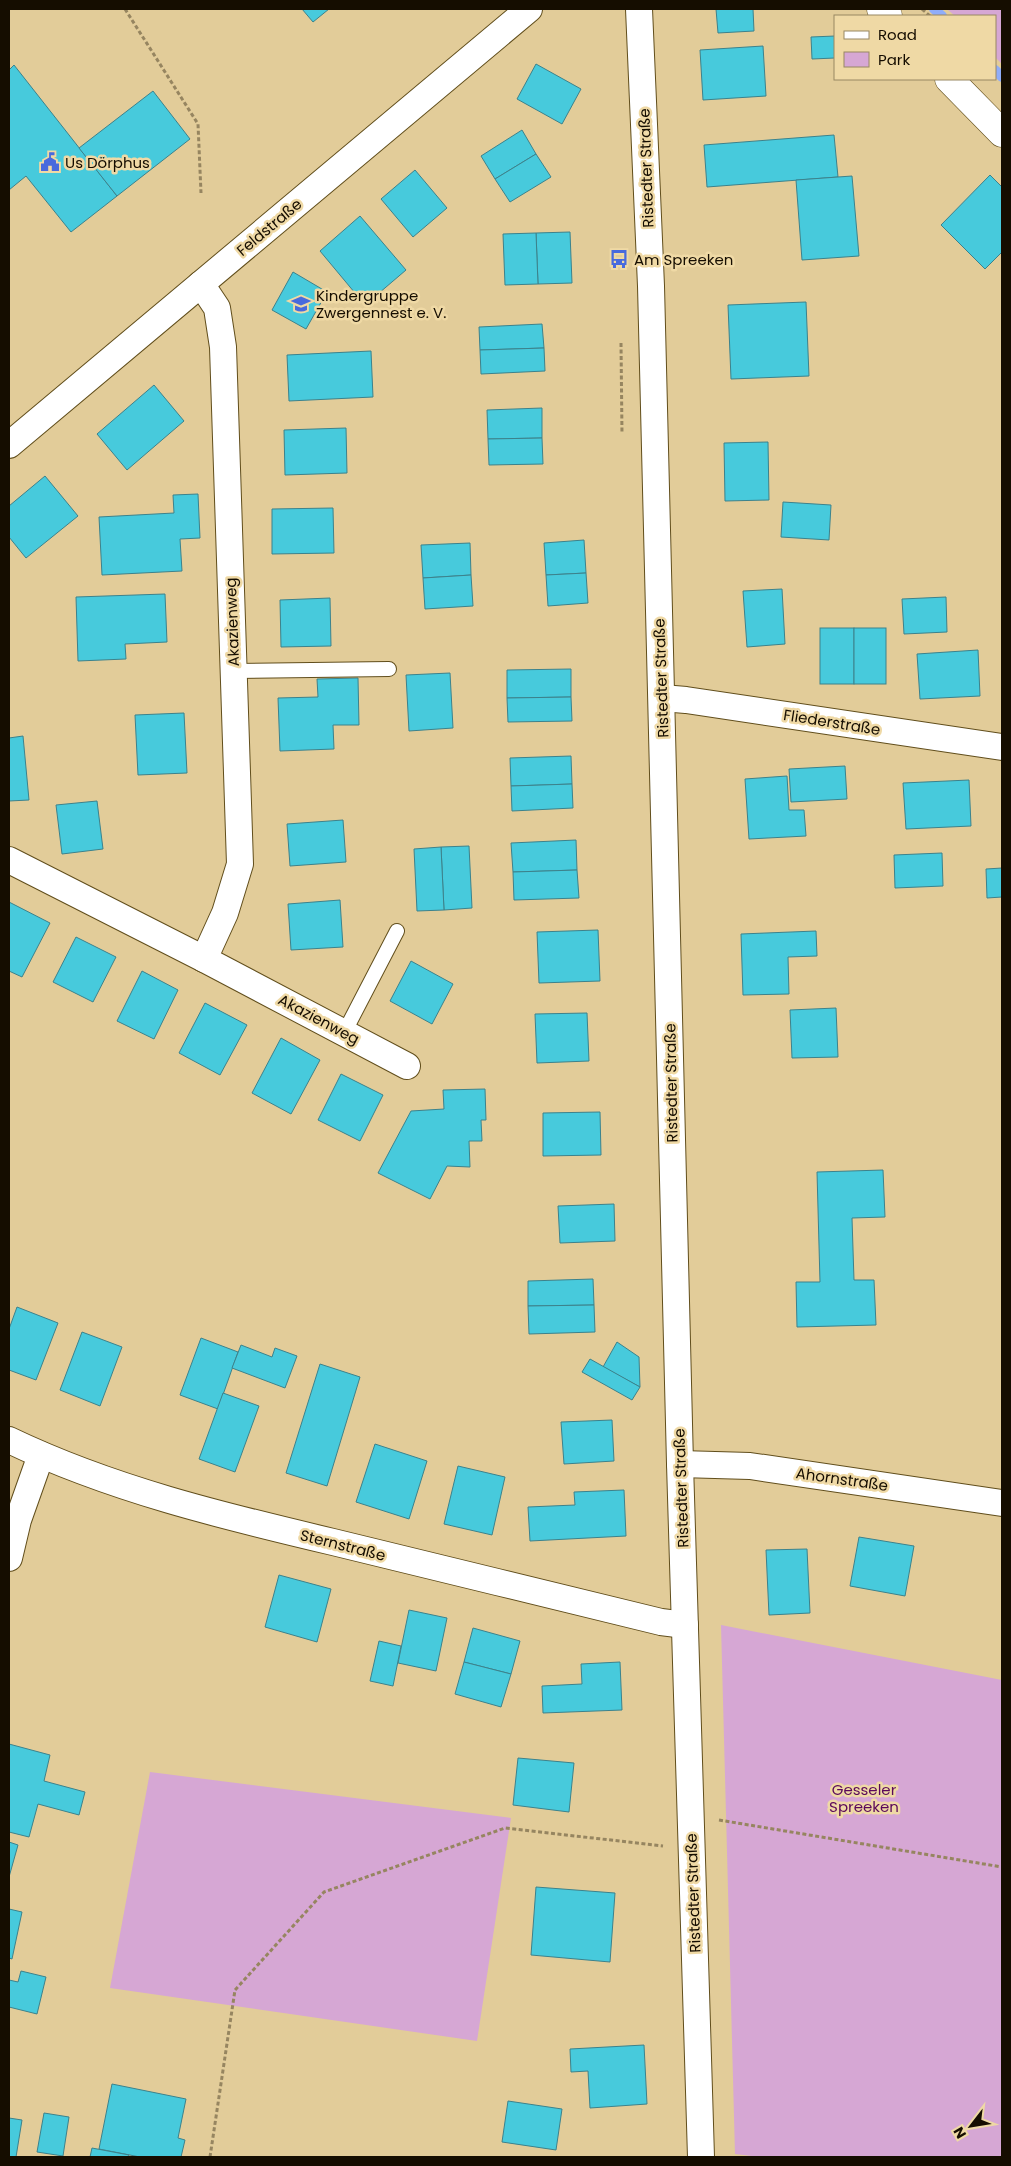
<svg xmlns="http://www.w3.org/2000/svg" width="1011" height="2166" font-family="Poppins,sans-serif">
	<rect width="100%" height="100%" fill="#e2cc99"/>
	<g fill="#d6a7d4">
		<polygon points="947,9 1002,9 1002,64 995,57 995,16 955,16"/>
		<polygon points="721,1625 1002,1680 1002,2157 760,2157 735,2154"/>
		<polygon points="150,1772 511,1818 477,2041 110,1988"/>
	</g>
	<g fill="none" stroke-linecap="round" stroke-linejoin="round">
		<g stroke="#90adf8" stroke-width="10">
			<polyline points="934,9 942,16"/>
			<polyline points="995,70 1002,77"/>
		</g>
	</g>
	<g fill="#47cadc" stroke="#3c828c">
		<polygon points="302,9 329,9 313,22"/>
		<polygon points="716,9 753,9 754,31 718,33"/>
		<polygon points="835,36 835,58 812,59 811,37"/>
		<polygon points="763,46 766,96 703,100 700,50"/>
		<polygon points="536,64 581,89 562,124 517,99"/>
		<polygon points="14,65 117,196 71,232 26,176 9,190 9,70"/>
		<polygon points="153,91 190,139 117,196 79,148"/>
		<polygon points="522,130 536,154 495,179 481,156"/>
		<polygon points="834,135 838,177 707,187 704,145"/>
		<polygon points="536,154 551,177 510,202 495,179"/>
		<polygon points="415,170 447,208 413,237 381,199"/>
		<polygon points="990,175 1002,187 1002,252 985,269 941,225"/>
		<polygon points="852,176 859,256 802,260 796,180"/>
		<polygon points="360,216 406,270 365,305 320,251"/>
		<polygon points="570,232 572,283 538,284 536,233"/>
		<polygon points="536,233 538,284 505,285 503,234"/>
		<polygon points="293,272 327,292 306,329 272,310"/>
		<polygon points="806,302 809,376 731,379 728,305"/>
		<polygon points="542,324 544,348 480,350 479,327"/>
		<polygon points="544,348 545,371 481,374 480,350"/>
		<polygon points="371,351 373,397 289,401 287,355"/>
		<polygon points="154,385 184,421 127,470 97,434"/>
		<polygon points="542,408 542,438 488,439 487,410"/>
		<polygon points="346,428 347,473 285,475 284,430"/>
		<polygon points="542,438 543,464 489,465 488,439"/>
		<polygon points="768,442 769,500 725,501 724,443"/>
		<polygon points="45,476 78,516 26,558 9,537 9,506"/>
		<polygon points="198,494 200,538 180,539 182,571 102,575 99,517 174,513 173,495"/>
		<polygon points="783,502 831,505 829,540 781,537"/>
		<polygon points="333,508 334,553 272,554 272,509"/>
		<polygon points="584,540 586,573 546,575 544,543"/>
		<polygon points="470,543 471,575 423,578 421,545"/>
		<polygon points="586,573 588,603 548,606 546,575"/>
		<polygon points="471,575 473,606 425,609 423,578"/>
		<polygon points="782,589 785,644 747,647 743,591"/>
		<polygon points="165,594 167,642 125,644 126,659 78,661 76,597"/>
		<polygon points="946,597 947,632 904,634 902,599"/>
		<polygon points="330,598 331,646 281,647 280,600"/>
		<rect x="820" y="628" width="34" height="56"/>
		<rect x="854" y="628" width="32" height="56"/>
		<polygon points="978,650 980,696 920,699 917,654"/>
		<polygon points="571,669 571,697 507,698 507,670"/>
		<polygon points="450,673 453,728 409,731 406,675"/>
		<polygon points="358,678 359,725 333,725 334,749 280,751 278,698 318,697 317,679"/>
		<polygon points="571,697 572,721 508,722 507,698"/>
		<polygon points="184,713 187,773 138,775 135,715"/>
		<polygon points="23,736 29,800 9,801 9,738"/>
		<polygon points="571,756 572,784 511,786 510,758"/>
		<polygon points="845,766 847,799 791,802 789,769"/>
		<polygon points="787,776 789,810 804,810 806,836 749,839 745,779"/>
		<polygon points="969,780 971,826 906,829 903,783"/>
		<polygon points="572,784 573,808 512,811 511,786"/>
		<polygon points="97,801 103,849 62,854 56,805"/>
		<polygon points="343,820 346,862 290,866 287,824"/>
		<polygon points="576,840 577,870 513,872 511,843"/>
		<polygon points="469,846 472,908 444,910 441,847"/>
		<polygon points="441,847 444,910 417,911 414,849"/>
		<polygon points="942,853 943,886 895,888 894,855"/>
		<polygon points="1002,868 1002,897 987,898 986,869"/>
		<polygon points="577,870 579,898 514,900 513,872"/>
		<polygon points="340,900 343,947 291,950 288,904"/>
		<polygon points="9,902 50,923 22,977 9,971"/>
		<polygon points="598,930 600,981 539,983 537,932"/>
		<polygon points="816,931 817,956 788,957 789,994 743,995 741,934"/>
		<polygon points="76,937 116,957 93,1002 53,982"/>
		<polygon points="411,961 453,984 432,1024 390,1001"/>
		<polygon points="142,971 178,990 154,1039 117,1021"/>
		<polygon points="205,1003 247,1025 220,1075 179,1053"/>
		<polygon points="836,1008 838,1057 792,1058 790,1010"/>
		<polygon points="587,1013 589,1061 537,1063 535,1014"/>
		<polygon points="281,1038 320,1060 291,1114 252,1093"/>
		<polygon points="341,1074 383,1095 360,1141 318,1120"/>
		<polygon points="485,1089 486,1120 481,1120 482,1141 469,1141 470,1167 447,1166 430,1199 378,1173 411,1111 444,1109 443,1090"/>
		<polygon points="600,1112 601,1155 543,1156 543,1113"/>
		<polygon points="883,1170 885,1217 852,1218 854,1280 874,1280 876,1325 797,1327 796,1282 820,1282 817,1172"/>
		<polygon points="614,1204 615,1241 560,1243 558,1206"/>
		<polygon points="593,1279 594,1305 528,1306 528,1281"/>
		<polygon points="594,1305 595,1332 529,1334 528,1306"/>
		<polygon points="17,1307 58,1323 36,1380 9,1370 9,1329"/>
		<polygon points="82,1332 122,1347 100,1406 60,1390"/>
		<polygon points="201,1338 238,1352 218,1409 180,1395"/>
		<polygon points="617,1342 639,1357 640,1387 603,1367"/>
		<polygon points="241,1345 272,1357 275,1348 297,1356 285,1388 232,1368"/>
		<polygon points="590,1359 640,1387 632,1400 582,1372"/>
		<polygon points="320,1364 360,1377 327,1486 286,1473"/>
		<polygon points="223,1393 259,1406 235,1472 199,1459"/>
		<polygon points="612,1420 614,1461 564,1464 561,1422"/>
		<polygon points="375,1444 427,1461 409,1519 356,1502"/>
		<polygon points="458,1466 505,1477 492,1535 444,1524"/>
		<polygon points="624,1490 626,1536 530,1541 528,1507 575,1505 574,1492"/>
		<polygon points="859,1537 914,1546 905,1596 850,1586"/>
		<polygon points="807,1549 810,1613 769,1615 766,1550"/>
		<polygon points="279,1575 331,1589 317,1642 265,1627"/>
		<polygon points="409,1610 447,1618 436,1671 398,1663"/>
		<polygon points="473,1628 520,1641 511,1674 464,1662"/>
		<polygon points="379,1641 401,1646 393,1686 370,1681"/>
		<polygon points="464,1662 511,1674 501,1707 455,1694"/>
		<polygon points="620,1662 622,1710 543,1713 542,1686 582,1684 581,1664"/>
		<polygon points="9,1744 50,1755 44,1781 85,1792 79,1815 38,1804 29,1837 9,1832"/>
		<polygon points="518,1758 574,1763 569,1812 513,1805"/>
		<polygon points="9,1842 18,1845 9,1877"/>
		<polygon points="536,1887 615,1893 610,1962 531,1955"/>
		<polygon points="9,1909 22,1912 12,1959 9,1958"/>
		<polygon points="21,1971 46,1977 37,2014 9,2007 9,1980 18,1982"/>
		<polygon points="644,2045 647,2104 590,2108 588,2071 571,2072 570,2049"/>
		<polygon points="112,2084 186,2099 178,2138 185,2140 181,2157 140,2157 99,2149"/>
		<polygon points="508,2101 562,2109 556,2150 502,2142"/>
		<polygon points="44,2113 69,2117 63,2156 37,2152"/>
		<polygon points="9,2118 22,2120 16,2157 9,2157"/>
		<polygon points="92,2148 129,2155 128,2157 90,2157"/>
	</g>
	<g fill="none" stroke-linecap="round" stroke-linejoin="round">
		<g stroke="#614e1c" stroke-width="16">
			<g id="lane">
				<polyline points="233,671 389,669"/>
				<polyline points="344,1033 397,931"/>
			</g>
		</g>
		<g stroke="#614e1c" stroke-width="28">
			<g id="street">
				<polyline points="639,9 651,286 680,1464 701,2157"/>
				<polyline points="201,284 217,308 223,347 240,864 225,913 204,959"/>
				<polyline points="9,445 529,9"/>
				<polyline points="662,698 686,700 1002,747"/>
				<polyline points="9,860 204,959 407,1066"/>
				<path d="M9 1440C111 1489 223 1516 333 1542 442 1569 552 1595 661 1622L685 1625"/>
				<polyline points="680,1464 750,1466 1002,1503"/>
				<polyline points="9,1558 18,1520 41,1455"/>
			</g>
		</g>
		<g stroke="#614e1c" stroke-width="29">
			<g id="secondary">
				<polyline points="881,9 888,16"/>
				<polyline points="949,79 1002,133"/>
			</g>
		</g>
		<g stroke="#968560" stroke-width="3" stroke-dasharray="4 2.5" stroke-linecap="butt">
			<polyline points="125,9 198,124 201,193"/>
			<polyline points="922,9 930,16"/>
			<polyline points="621,343 622,434"/>
			<polyline points="719,1820 1002,1867"/>
			<polyline points="210,2157 235,1990 324,1892 505,1828 663,1846"/>
		</g>
		<use href="#lane" stroke="#fff" stroke-width="14"/>
		<use href="#street" stroke="#fff" stroke-width="26"/>
		<use href="#secondary" stroke="#fff" stroke-width="28"/>
	</g>
	<defs>
		<g id="civic-bare" transform="scale(1.5)"><path d="M-.6-6.5H3V-4.5H.6V-3L4-1V1h2V6H-6V1h2V-1L-.6-3ZM-1.2 2.5V6h2.4V2.5Z" fill="#486add" stroke="#efd9a5" stroke-width="2.5" paint-order="stroke"/></g>
		<g id="bus-bare" transform="scale(1.5)"><path d="M-5-6H5V4H4V6H2V4H-2V6H-4V4H-5ZM-3.5-4V0h7V-4ZM-3.5 1.2v1.5H-2V1.2ZM2 1.2v1.5H3.5V1.2Z" fill="#486add" stroke="#efd9a5" stroke-width="2.5" paint-order="stroke"/></g>
		<g id="school-bare" transform="scale(1.5)"><path d="M0-5L7-2L0 1L-7-2ZM-4 1L0 2.5L4 1V4Q0 6-4 4Z" fill="#486add" stroke="#efd9a5" stroke-width="2.5" paint-order="stroke"/></g>
	</defs>
	<g fill-rule="evenodd">
		<use href="#civic-bare" x="50" y="162"/>
		<use href="#bus-bare" x="619" y="259"/>
		<use href="#school-bare" x="301" y="304"/>
	</g>
	<g text-anchor="middle" dominant-baseline="central" stroke-width="5" stroke-linejoin="round" paint-order="stroke">
		<g font-size="15" fill="#150d00" stroke="#efd9a5" text-anchor="start">
			<text x="65" y="162">Us Dörphus</text>
			<text x="634" y="259">Am Spreeken</text>
			<text x="316" y="295">Kindergruppe<tspan x="316" dy="17">Zwergennest e. V.</tspan></text>
		</g>
		<g font-size="15" fill="#150d00" stroke="#efd9a5">
			<text transform="translate(646 168) rotate(-92)">Ristedter Straße</text>
			<text transform="translate(269 227) rotate(-40)">Feldstraße</text>
			<text transform="translate(232 622) rotate(-92)">Akazienweg</text>
			<text transform="translate(661 678) rotate(-92)">Ristedter Straße</text>
			<text transform="translate(832 722) rotate(9)">Fliederstraße</text>
			<text transform="translate(319 1019) rotate(28)">Akazienweg</text>
			<text transform="translate(671 1083) rotate(-91)">Ristedter Straße</text>
			<text transform="translate(842 1479) rotate(8)">Ahornstraße</text>
			<text transform="translate(681 1488) rotate(-92)">Ristedter Straße</text>
			<text transform="translate(343 1545) rotate(14)">Sternstraße</text>
			<text transform="translate(693 1893) rotate(-92)">Ristedter Straße</text>
		</g>
		<g font-size="15" fill="#5a085a" stroke="#efd9a5">
			<text x="864" y="1789">Gesseler<tspan x="864" dy="17">Spreeken</tspan></text>
		</g>
	</g>
	<rect width="1011" height="2166" fill="none" stroke="#150d00" stroke-width="20"/>
	<rect x="834" y="15" width="162" height="65" fill="#efd9a5" stroke="#988763"/>
	<rect x="844" y="31" width="25" height="8" fill="#ffffff" stroke="#988763"/>
	<text x="878" y="40" font-size="15" fill="#150d00">Road</text>
	<rect x="844" y="52" width="25" height="15" fill="#d6a7d4" stroke="#988763"/>
	<text x="878" y="65" font-size="15" fill="#150d00">Park</text>
	<g transform="translate(971 2126) rotate(239)" stroke="#efd9a5" stroke-width="4" paint-order="stroke">
	<path d="M0-4L9 19L0 12L-9 19Z" fill="#150d00"/>
	<text y="-8" font-size="14" font-weight="bold" text-anchor="middle" fill="#150d00">N</text>
	</g>
</svg>
